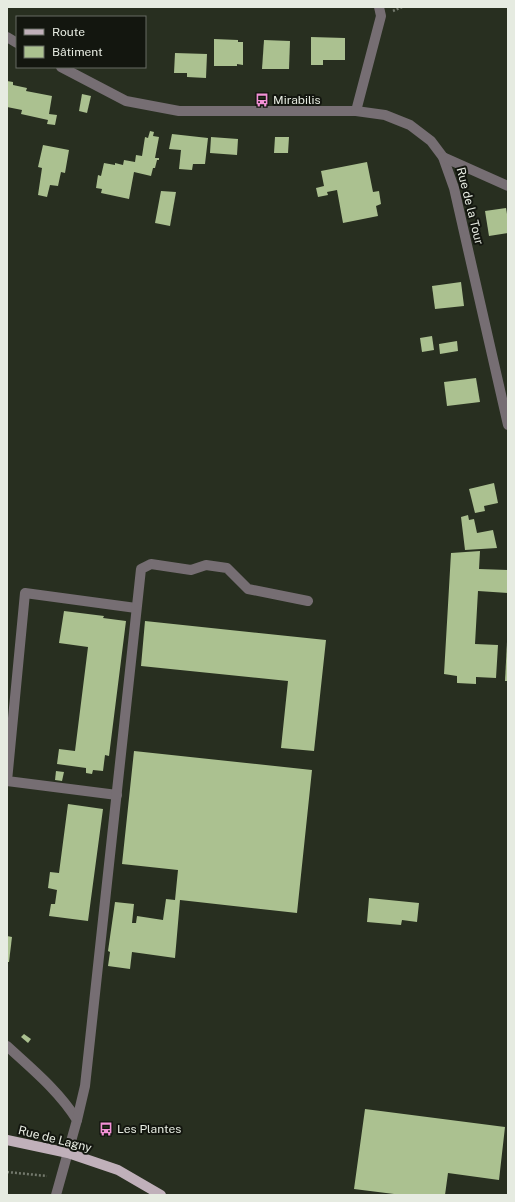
<svg xmlns="http://www.w3.org/2000/svg" width="515" height="1202" font-family="'Public Sans',sans-serif">
	<rect width="100%" height="100%" fill="#282f20"/>
	<g fill="#abc190">
		<polygon points="311,37 345,38 345,60 323,60 323,65 311,65"/>
		<polygon points="214,39 238,40 238,42 243,42 243,65 237,64 237,66 214,66"/>
		<polygon points="264,40 290,41 289,69 262,69"/>
		<polygon points="175,53 207,54 206,78 187,77 187,73 174,73"/>
		<polygon points="7,81 13,82 13,85 27,88 26,91 52,96 49,114 57,115 55,125 47,124 48,120 21,114 22,110 7,107"/>
		<polygon points="82,94 91,96 87,113 79,111"/>
		<polygon points="150,131 154,132 153,136 159,137 155,158 159,158 159,160 157,160 155,168 153,168 151,176 134,172 129,199 101,193 102,189 96,188 98,175 101,176 104,163 115,165 115,163 123,165 124,160 135,162 136,155 142,156 145,137 148,138"/>
		<polygon points="172,134 208,138 205,164 193,164 192,170 179,169 181,150 169,149"/>
		<polygon points="211,137 238,139 237,155 210,153"/>
		<polygon points="275,137 289,137 288,153 274,153"/>
		<polygon points="43,145 69,150 65,173 61,172 58,186 50,185 47,197 38,195 42,168 38,167"/>
		<polygon points="367,162 373,192 379,191 381,204 376,206 378,216 343,223 337,190 327,192 328,195 318,197 316,188 324,186 321,171"/>
		<polygon points="161,191 176,192 170,226 155,223"/>
		<polygon points="506,208 508,220 508,233 489,236 485,211"/>
		<polygon points="461,282 464,306 435,309 432,286"/>
		<polygon points="432,336 434,350 422,352 420,338"/>
		<polygon points="457,341 458,351 440,354 439,344"/>
		<polygon points="476,378 480,402 447,406 444,382"/>
		<polygon points="494,483 498,503 484,506 485,511 475,513 469,489"/>
		<polygon points="468,515 469,520 474,519 477,533 493,530 497,548 465,550 461,517"/>
		<polygon points="480,551 479,569 508,570 508,593 478,591 475,644 498,645 496,678 476,677 476,684 457,683 457,676 444,674 451,553"/>
		<polygon points="64,611 104,616 103,618 126,621 109,756 105,755 103,771 93,770 92,774 86,773 86,768 57,764 59,749 75,751 88,647 59,643"/>
		<polygon points="145,621 326,640 314,751 281,748 288,681 141,666"/>
		<polygon points="507,642 508,642 508,681 505,681"/>
		<polygon points="134,751 312,770 297,913 180,900 175,958 132,952 130,969 108,966 110,952 108,951 115,902 134,904 132,923 136,923 137,916 163,920 166,899 175,900 178,870 122,864"/>
		<polygon points="56,771 64,772 62,781 55,780"/>
		<polygon points="68,804 103,809 88,921 49,916 51,904 55,904 57,890 48,888 50,872 59,873"/>
		<polygon points="369,898 419,903 417,922 402,920 401,925 367,922"/>
		<polygon points="7,936 12,937 9,962 7,962"/>
		<polygon points="24,1034 31,1039 28,1043 21,1037"/>
		<polygon points="365,1109 505,1127 499,1180 448,1173 445,1195 402,1195 354,1189"/>
	</g>
	<g fill="none" stroke-linecap="round" stroke-linejoin="round">
		<g stroke="#747a6d" stroke-width="2.5" stroke-dasharray="2 2" stroke-linecap="butt">
			<polyline points="393,11 402,7"/>
			<polyline points="7,1172 47,1176"/>
		</g>
		<g stroke="#766e73" stroke-width="10">
			<polyline points="7,37 17,43"/>
			<polyline points="61,67 126,101 179,111 356,111 385,115 410,125 431,141 443,157 454,188 508,425"/>
			<polyline points="356,111 381,16 379,7"/>
			<polyline points="443,157 508,186"/>
			<polyline points="117,795 7,781 25,593 136,608"/>
			<path d="M7 1046C32 1069 59 1091 77 1120L56 1195"/>
			<polyline points="77,1120 85,1086 141,569 151,564 191,570 206,565 227,568 248,589 308,601"/>
		</g>
		<polyline stroke="#c0b0ba" stroke-width="10" points="7,1140 68,1153 118,1170 161,1195"/>
	</g>
	<defs>
		<g id="bus-bare" transform="scale(1.08)"><path d="M-5-6H5V4H4V6H2V4H-2V6H-4V4H-5ZM-3.5-4V0h7V-4ZM-3.5 1.2v1.5H-2V1.2ZM2 1.2v1.5H3.5V1.2Z" fill="#f391d6" stroke="#13160f" stroke-width="2.5" paint-order="stroke"/></g>
	</defs>
	<g fill-rule="evenodd">
		<use href="#bus-bare" x="262" y="100"/>
		<use href="#bus-bare" x="106" y="1129"/>
	</g>
	<g text-anchor="middle" dominant-baseline="central" stroke-width="4" stroke-linejoin="round" paint-order="stroke">
		<g font-size="12" fill="#e6ebe1" stroke="#13160f" text-anchor="start">
			<text x="273" y="100">Mirabilis</text>
			<text x="117" y="1129">Les Plantes</text>
		</g>
		<g font-size="12" fill="#e6ebe1" stroke="#13160f">
			<text transform="translate(470 206) rotate(76)">Rue de la Tour</text>
			<text transform="translate(55 1139) rotate(14)">Rue de Lagny</text>
		</g>
	</g>
	<rect width="515" height="1202" fill="none" stroke="#e6ebe1" stroke-width="16"/>
	<rect x="16" y="16" width="130" height="52" fill="#13160f" stroke="#676b63"/>
	<rect x="24" y="29" width="20" height="6" fill="#c0b0ba" stroke="#676b63"/>
	<text x="52" y="36" font-size="12" fill="#e6ebe1">Route</text>
	<rect x="24" y="46" width="20" height="12" fill="#abc190" stroke="#676b63"/>
	<text x="52" y="56" font-size="12" fill="#e6ebe1">Bâtiment</text>
</svg>
